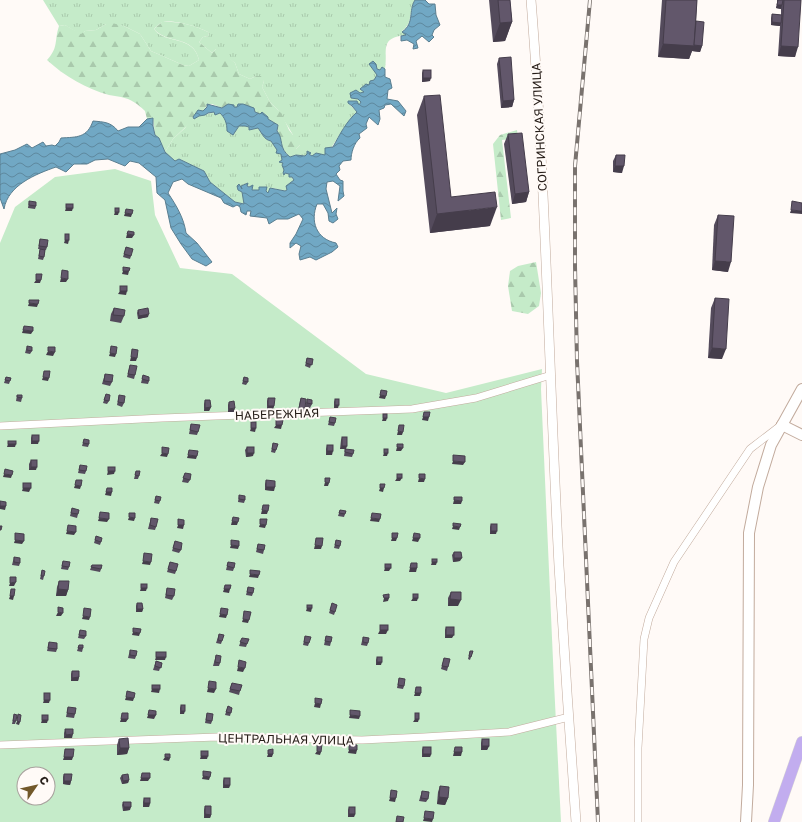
<svg xmlns="http://www.w3.org/2000/svg" width="802" height="822" font-family="'Golos Text',sans-serif">
	<defs>
		<pattern id="grass-tufts" width="24" height="20" patternUnits="userSpaceOnUse"><rect width="24" height="20" fill="#c5ebc9"/><path d="M3 7l-1-3M5 7V3M7 7l1-3M15 17l-1-3M17 17v-4M19 17l1-3" fill="none" stroke="#a9c9ac"/></pattern>
		<pattern id="forest-firs" width="22" height="20" patternUnits="userSpaceOnUse"><rect width="22" height="20" fill="#c5ebc9"/><path d="M5 1l3.5 6h-7zM16 11l3.5 6h-7z" fill="#a9c9ac"/></pattern>
		<pattern id="water-waves" width="16" height="10" patternUnits="userSpaceOnUse"><rect width="16" height="10" fill="#71a8c4"/><path d="M0 5q4-4 8 0t8 0" fill="none" stroke="#5d889e"/></pattern>
	</defs>
	<rect width="100%" height="100%" fill="#fffaf7"/>
	<g fill="url(#grass-tufts)">
		<path d="M43 0H415C408 11 414 23 402 31L406 35C379 38 388 49 385 69L382 67 380 70 376 69 375 71 377 75C373 83 369 86 361 89L364 92 360 94 358 99 361 102 359 105 348 103 357 112C344 124 337 141 326 155L312 156 307 151V154L305 156 296 155V149L300 145 299 135H293L278 110 270 102 262 87 264 81 256 76 250 79 239 74 235 63 216 49 212 53 199 42 203 37 209 36 208 32C199 27 170 18 161 23 159 24 156 27 154 29 165 45 193 34 199 60L189 66 183 65 151 51 140 34 124 26 106 24 96 30 85 31 81 35 65 25 59 26Z"/>
		<path d="M215 112V115L220 113 225 118 233 135 239 126H245L249 127V130L258 128C262 133 264 140 271 141L281 154 285 173 289 174 294 180 287 186V190L285 191 273 188 268 193 266 192 267 188H259V190H252L251 186H247L248 184 243 188 242 190 239 184 237 186 238 190 242 192 245 204 235 202 210 182 204 171 179 159 175 162 165 152 173 139 185 128 189 122 199 116Z"/>
	</g>
	<g fill="url(#forest-firs)">
		<path d="M162 22C177 21 194 25 208 32L209 36 203 37 199 42 212 53 216 49 229 47 231 52 227 56 235 63 239 74 250 79 256 76H262L264 81 262 87 270 102 282 114 289 130 293 135H299L302 140 300 145 296 149V155L290 157C281 150 277 136 278 125L255 112 254 108 237 107 222 108 212 104H207C206 111 198 114 193 117L194 119 173 139 165 152 159 138 155 135 153 118 147 119 145 111C138 104 131 99 121 97 117 96 113 96 109 95 87 89 64 76 47 60 59 47 54 41 59 26L65 25 81 34 85 31 96 30 106 24 112 23 124 26 140 34 151 51 183 65 189 66 199 60C193 34 167 45 154 29Z"/>
		<polygon points="517,130 518,138 502,140 511,218 501,220 493,144 500,135"/>
		<polygon points="536,262 541,293 539,306 528,314 512,311 508,286 510,271 518,266"/>
	</g>
	<path fill="#c5ebc9" fill-rule="evenodd" d="M115 169 151 181 155 215 180 268 232 274 366 374 446 393 542 369 541 389 554 683 561 822H0V243L15 207 55 177ZM24 774H48V798H24Z"/>
	<g fill="url(#water-waves)" stroke="#5a7e90">
		<path d="M415 0H425L429 4H435L436 15 440 25 434 30 432 35 434 37 429 42 422 36 416 41 418 48 413 49 414 44 407 40 401 41V36L406 35 402 32C415 23 408 11 415 0Z"/>
		<path d="M373 61 376 64 377 69 380 70 382 67 385 69V77L390 79 392 88 388 90 387 99 398 101 406 111 404 116 391 104 385 105 384 108 379 110 380 119 378 125 369 117 366 124 367 128 359 134 360 138C354 143 351 153 351 160L343 161 339 166 340 170 336 174 340 180 343 181V191L344 196 338 201 340 186 333 181 327 182 326 189 332 213 337 208 336 214 338 219 333 223 329 221 328 213 323 204H317C310 221 316 239 336 243L338 247 332 252 316 260 310 257 300 260 299 254 301 246 296 243 290 248V243L296 234 303 219 299 214 288 219H277L269 224 267 218 250 216 251 211H247L246 215 241 212 240 207 237 205 233 207 224 203 221 198 188 184 182 179 173 182 168 193C176 205 184 218 186 233L197 243 212 262 206 266 192 259 181 244 171 228 165 200 157 193 156 177 139 163 130 161 125 166 108 159 95 160 87 164H74L66 172 56 167C36 174 8 185 4 209L0 198V154L15 150 27 144 32 148 43 142 46 146 52 145 55 146 59 142 61 138C77 137 87 138 93 121 104 122 111 122 118 131L128 127H139L147 119 153 118V126L155 135 159 138 165 152 175 161 179 159 204 171 210 182 235 202 244 204 242 192 238 190 237 186 239 184 242 189 241 186 248 183 247 186 249 187 253 185 252 190H259V187H267L266 191 268 193 270 188 285 191 287 190 286 186 294 180 292 177H289V174L285 173 284 175 283 173 284 170 282 165 283 163 279 162 282 160 281 154 276 153 277 150 271 141C264 140 262 133 258 128L249 130V127L245 126H239L233 135 227 131C227 123 225 118 220 113L215 115 214 112 208 113 205 115 199 116 194 119 193 117 198 110 203 111 207 107V104L222 108 228 104 234 105V107H237L238 104H243L254 108 255 112 260 114 262 112 268 117V119L278 125 277 131C284 139 278 148 290 157L296 155 305 156 307 154V151L311 153 309 154 312 156 316 153 325 155V148L333 147C340 134 346 122 357 112L352 106 348 103V101H357L359 105 361 102 358 99 351 98 350 93 356 90 360 93 364 92 360 89 366 84 369 85 370 81 374 80 377 75 369 64Z"/>
	</g>
	<g fill="none" stroke-linecap="round" stroke-linejoin="round">
		<g stroke="#c2ab9d" stroke-width="8">
			<g id="minor">
				<polyline points="0,426 162,418 412,409 476,398 551,375"/>
				<polyline points="0,745 217,737 362,740 424,737 509,732 569,717"/>
				<polyline points="638,822 638,748 644,639 649,618 674,562 750,449 780,426"/>
			</g>
		</g>
		<g stroke="#c2ab9d" stroke-width="10">
			<path id="tertiary" d="M531 0C546 188 549 377 559 566 564 651 570 737 576 822"/>
		</g>
		<g stroke="#c2ab9d" stroke-width="12">
			<g id="secondary">
				<polyline points="782,425 802,435"/>
				<polyline points="746,822 748,785 749,533 758,487 771,445 802,389"/>
			</g>
		</g>
		<g stroke="#d8d6d5" stroke-width="12">
			<polyline id="primary" points="774,822 802,742"/>
		</g>
		<use href="#minor" stroke="#fff" stroke-width="7"/>
		<use href="#tertiary" stroke="#fff" stroke-width="9"/>
		<use href="#secondary" stroke="#fff" stroke-width="10"/>
		<use href="#primary" stroke="#c2adef" stroke-width="11"/>
		<g stroke="#79726e" stroke-width="4">
			<polyline id="rail" points="590,0 575,166 575,266 577,361 598,822"/>
		</g>
		<use href="#rail" stroke="#fffaf7" stroke-width="2.5" stroke-dasharray="8" stroke-linecap="butt"/>
	</g>
	<g fill="#544b5c">
		<polygon points="489,0 510,0 512,22 505,41 493,42"/>
		<polygon points="662,0 697,0 696,21 702,46 700,52 692,51 689,59 658,57"/>
		<polygon points="777,0 801,0 795,57 778,56 780,26 771,25 771,18 772,14 781,15 781,9 776,8 777,3"/>
		<polygon points="499,58 514,100 512,107 501,108 497,64"/>
		<polygon points="423,70 430,81 422,82 422,73"/>
		<polygon points="424,96 451,197 490,226 430,233 417,115"/>
		<polygon points="508,134 529,192 526,202 512,204 504,144"/>
		<polygon points="616,155 622,173 613,172 613,161"/>
		<polygon points="29,201 36,206 35,209 28,208"/>
		<polygon points="718,215 728,272 712,270 714,225"/>
		<polygon points="40,239 47,247 46,250 45,250 44,257 43,260 38,259 40,249 38,249"/>
		<polygon points="126,247 131,256 130,259 123,257"/>
		<polygon points="715,298 722,359 708,358 711,308"/>
		<polygon points="114,308 124,316 121,323 110,321 111,314"/>
		<polygon points="138,310 148,317 138,319 137,313"/>
		<polygon points="27,346 32,351 30,354 25,353"/>
		<polygon points="307,358 313,359 310,368 305,366"/>
		<polygon points="130,365 135,375 134,379 127,377"/>
		<polygon points="105,374 112,382 110,386 102,384"/>
		<polygon points="143,375 149,381 148,384 141,383"/>
		<polygon points="6,377 11,378 9,384 4,383"/>
		<polygon points="244,377 248,382 246,385 242,384"/>
		<polygon points="106,394 109,401 107,404 103,403"/>
		<polygon points="17,395 22,398 21,402 16,401"/>
		<polygon points="119,395 124,403 122,407 117,405"/>
		<polygon points="268,398 274,406 273,409 267,409 267,401"/>
		<polygon points="301,398 305,408 304,412 298,411 300,401"/>
		<polygon points="307,399 312,404 310,408 305,407"/>
		<polygon points="335,399 338,408 334,408 334,402"/>
		<polygon points="205,400 211,407 209,411 204,411 204,404"/>
		<polygon points="229,402 234,412 228,412 228,405"/>
		<polygon points="330,417 335,423 334,426 328,425"/>
		<polygon points="191,424 198,432 197,435 189,434"/>
		<polygon points="32,435 38,444 31,444 31,438"/>
		<polygon points="342,437 346,449 353,454 352,457 344,456 345,449 340,449 341,440"/>
		<polygon points="84,439 89,444 88,447 82,446"/>
		<polygon points="273,443 276,450 275,453 271,452"/>
		<polygon points="327,445 332,455 326,455 326,449"/>
		<polygon points="247,447 253,456 246,457 245,450"/>
		<polygon points="31,460 36,470 29,470 29,464"/>
		<polygon points="80,465 86,471 85,474 78,473"/>
		<polygon points="136,471 139,476 138,479 134,479"/>
		<polygon points="185,473 190,480 188,483 182,482"/>
		<polygon points="266,480 274,491 265,490 265,484"/>
		<polygon points="239,495 245,500 244,503 238,502"/>
		<polygon points="156,496 160,501 159,504 154,503"/>
		<polygon points="72,508 78,514 77,518 70,516"/>
		<polygon points="340,510 345,514 344,517 338,516"/>
		<polygon points="151,518 156,527 155,530 148,529"/>
		<polygon points="491,524 496,534 490,534 490,527"/>
		<polygon points="96,536 101,542 100,545 94,543"/>
		<polygon points="336,540 340,546 339,549 334,548"/>
		<polygon points="175,541 181,550 179,553 172,551"/>
		<polygon points="258,544 264,550 263,554 256,552"/>
		<polygon points="454,552 460,561 453,562 452,555"/>
		<polygon points="14,557 20,563 19,566 12,565"/>
		<polygon points="63,561 69,567 68,570 61,569"/>
		<polygon points="170,562 176,571 175,574 167,572"/>
		<polygon points="228,562 234,568 233,571 226,570"/>
		<polygon points="92,565 101,569 100,572 90,570"/>
		<polygon points="42,570 44,576 43,580 40,579"/>
		<polygon points="59,581 68,590 66,596 56,596 57,587"/>
		<polygon points="248,587 253,593 252,596 246,595"/>
		<polygon points="167,588 174,596 172,600 165,598"/>
		<polygon points="451,592 458,606 448,606 448,598"/>
		<polygon points="137,603 143,609 142,612 136,612 136,606"/>
		<polygon points="332,603 335,612 334,615 329,613"/>
		<polygon points="446,627 452,638 445,638 445,630"/>
		<polygon points="80,630 86,636 84,639 78,638"/>
		<polygon points="219,634 222,641 221,644 216,643"/>
		<polygon points="305,636 309,643 308,646 303,645"/>
		<polygon points="326,636 331,642 330,646 324,645"/>
		<polygon points="363,637 368,643 367,646 361,645"/>
		<polygon points="242,638 247,644 246,647 239,646"/>
		<polygon points="49,642 57,649 56,652 47,651"/>
		<polygon points="79,645 83,648 82,652 77,651"/>
		<polygon points="130,650 136,656 135,659 128,658"/>
		<polygon points="470,651 473,651 470,660 468,659"/>
		<polygon points="216,655 220,663 219,666 213,666"/>
		<polygon points="377,657 381,665 376,665 376,660"/>
		<polygon points="444,658 448,667 447,671 441,669"/>
		<polygon points="156,661 162,663 159,671 153,670"/>
		<polygon points="72,671 79,677 78,681 71,681 71,674"/>
		<polygon points="399,678 404,686 403,689 397,688"/>
		<polygon points="232,683 240,691 239,695 229,692"/>
		<polygon points="181,705 184,714 180,714 180,708"/>
		<polygon points="228,706 232,708 230,716 225,715"/>
		<polygon points="68,707 75,714 74,718 66,717"/>
		<polygon points="207,713 212,721 211,724 205,723"/>
		<polygon points="14,714 16,721 15,724 12,724"/>
		<polygon points="65,729 72,738 64,738 64,733"/>
		<polygon points="119,739 129,748 127,754 117,755 117,745"/>
		<polygon points="482,739 489,746 487,750 481,750 481,743"/>
		<polygon points="423,747 431,754 430,757 422,757 422,750"/>
		<polygon points="64,774 71,781 70,785 63,784 63,777"/>
		<polygon points="122,775 129,780 128,783 122,784 120,778"/>
		<polygon points="224,778 230,785 229,788 223,788 223,781"/>
		<polygon points="440,786 448,798 445,805 437,804 438,792"/>
		<polygon points="422,791 428,799 426,802 419,801"/>
		<polygon points="144,798 150,803 149,807 143,807 143,802"/>
		<polygon points="123,802 130,810 123,811 122,805"/>
		<polygon points="205,806 211,815 210,818 204,818 204,810"/>
		<polygon points="349,807 355,814 354,817 348,817 348,810"/>
	</g>
	<g fill="#453d4b">
		<polygon points="777,5 782,5 781,9 776,8"/>
		<polygon points="512,22 505,41 493,42 500,23"/>
		<polygon points="772,22 781,23 780,26 771,25"/>
		<polygon points="663,44 692,45 702,46 700,52 692,51 689,59 658,57"/>
		<polygon points="781,46 798,47 795,57 778,56"/>
		<polygon points="423,78 431,78 430,81 422,82"/>
		<polygon points="514,100 512,107 501,108 503,101"/>
		<polygon points="615,166 624,166 622,173 613,172"/>
		<polygon points="529,192 526,202 512,204 515,194"/>
		<polygon points="497,207 490,226 430,233 437,214"/>
		<polygon points="66,208 73,208 72,211 65,211"/>
		<polygon points="791,210 802,211 802,214 790,213"/>
		<polygon points="115,212 119,212 118,215 114,215"/>
		<polygon points="125,213 132,214 131,217 124,216"/>
		<polygon points="127,234 134,235 132,238 126,238"/>
		<polygon points="65,240 69,240 68,244 64,243"/>
		<polygon points="715,261 731,262 728,272 712,270"/>
		<polygon points="123,271 129,271 128,275 122,274"/>
		<polygon points="61,278 68,279 66,282 60,282"/>
		<polygon points="36,280 41,280 40,283 34,283"/>
		<polygon points="120,291 127,291 126,295 118,294"/>
		<polygon points="29,303 38,304 37,307 28,306"/>
		<polygon points="149,314 148,317 138,319 139,316"/>
		<polygon points="23,330 33,331 31,334 22,333"/>
		<polygon points="712,348 726,349 722,359 708,358"/>
		<polygon points="48,351 55,352 53,356 46,355"/>
		<polygon points="110,353 116,354 115,357 109,356"/>
		<polygon points="131,357 137,358 136,361 130,361"/>
		<polygon points="43,377 49,378 48,381 42,380"/>
		<polygon points="380,395 386,396 385,399 379,398"/>
		<polygon points="335,405 339,405 338,408 334,408"/>
		<polygon points="268,406 274,406 273,409 267,409"/>
		<polygon points="211,407 209,411 204,411 205,408"/>
		<polygon points="235,408 234,412 228,412 229,409"/>
		<polygon points="423,417 429,417 428,421 422,420"/>
		<polygon points="383,418 387,418 386,421 382,421"/>
		<polygon points="276,425 282,425 281,429 274,428"/>
		<polygon points="251,428 256,428 255,432 250,431"/>
		<polygon points="398,431 403,432 402,435 397,435"/>
		<polygon points="32,441 39,441 38,444 31,444"/>
		<polygon points="8,444 16,444 15,447 7,447"/>
		<polygon points="342,446 347,446 346,449 340,449"/>
		<polygon points="397,447 403,448 401,451 396,451"/>
		<polygon points="327,451 333,451 332,455 326,455"/>
		<polygon points="162,453 168,454 167,457 160,456"/>
		<polygon points="247,453 254,453 253,456 246,457"/>
		<polygon points="384,453 388,453 387,456 383,456"/>
		<polygon points="188,455 197,456 196,459 187,458"/>
		<polygon points="453,461 465,462 463,465 452,464"/>
		<polygon points="31,467 37,467 36,470 29,470"/>
		<polygon points="108,471 115,471 114,474 107,475"/>
		<polygon points="4,474 12,475 11,478 3,477"/>
		<polygon points="397,478 402,478 400,481 395,481"/>
		<polygon points="419,478 425,479 424,482 418,482"/>
		<polygon points="325,482 329,483 328,486 324,486"/>
		<polygon points="75,485 81,486 80,489 74,488"/>
		<polygon points="266,487 275,487 274,491 265,490"/>
		<polygon points="23,488 31,488 29,492 22,491"/>
		<polygon points="380,488 384,488 383,492 379,491"/>
		<polygon points="106,492 112,492 111,496 105,495"/>
		<polygon points="454,500 462,501 461,504 453,504"/>
		<polygon points="0,506 6,506 5,510 0,509"/>
		<polygon points="262,510 268,511 267,514 261,514"/>
		<polygon points="129,517 135,518 134,521 128,520"/>
		<polygon points="99,518 109,519 107,522 98,521"/>
		<polygon points="371,518 380,519 379,522 370,521"/>
		<polygon points="232,521 238,522 237,525 231,525"/>
		<polygon points="260,524 266,525 265,528 259,527"/>
		<polygon points="178,525 184,525 183,529 177,528"/>
		<polygon points="453,526 460,527 459,530 452,529"/>
		<polygon points="67,531 76,532 74,535 66,534"/>
		<polygon points="491,531 497,531 496,534 490,534"/>
		<polygon points="392,538 397,538 396,541 391,541"/>
		<polygon points="413,538 420,538 418,542 412,541"/>
		<polygon points="15,540 24,541 22,544 14,543"/>
		<polygon points="231,545 239,546 238,549 230,548"/>
		<polygon points="315,545 322,546 321,549 314,549"/>
		<polygon points="454,558 462,558 460,561 453,562"/>
		<polygon points="143,561 151,562 150,565 142,564"/>
		<polygon points="432,562 437,562 436,565 431,565"/>
		<polygon points="385,568 391,568 389,571 384,571"/>
		<polygon points="410,568 417,568 416,572 409,572"/>
		<polygon points="250,574 259,575 258,578 249,577"/>
		<polygon points="16,582 14,586 9,586 10,583"/>
		<polygon points="141,588 147,588 146,591 140,591"/>
		<polygon points="58,589 68,590 66,596 56,596"/>
		<polygon points="224,589 230,589 229,593 223,592"/>
		<polygon points="10,596 14,596 13,600 9,599"/>
		<polygon points="384,598 389,598 388,601 383,602"/>
		<polygon points="413,598 418,598 417,601 411,601"/>
		<polygon points="450,599 461,600 458,606 448,606"/>
		<polygon points="307,608 312,608 311,612 306,611"/>
		<polygon points="137,609 143,609 142,612 136,612"/>
		<polygon points="58,612 63,613 61,616 56,616"/>
		<polygon points="220,614 227,615 226,618 219,617"/>
		<polygon points="83,616 90,617 89,620 82,619"/>
		<polygon points="243,619 249,620 248,623 242,622"/>
		<polygon points="380,630 388,630 386,634 378,634"/>
		<polygon points="133,632 140,633 139,636 132,635"/>
		<polygon points="446,635 454,635 452,638 445,638"/>
		<polygon points="156,657 166,657 165,660 155,660"/>
		<polygon points="377,662 382,662 381,665 376,665"/>
		<polygon points="238,667 245,668 243,672 237,671"/>
		<polygon points="79,677 78,681 71,681 72,678"/>
		<polygon points="208,688 216,689 214,693 207,692"/>
		<polygon points="152,689 160,689 159,693 151,692"/>
		<polygon points="415,693 421,693 420,696 414,696"/>
		<polygon points="126,697 134,698 133,701 125,700"/>
		<polygon points="44,700 50,700 49,703 43,703"/>
		<polygon points="315,703 321,704 320,708 314,707"/>
		<polygon points="181,711 185,711 184,714 180,714"/>
		<polygon points="148,715 156,715 154,719 147,718"/>
		<polygon points="350,715 360,716 359,719 349,718"/>
		<polygon points="121,719 128,719 126,722 120,722"/>
		<polygon points="415,719 419,719 418,722 413,722"/>
		<polygon points="42,720 48,720 47,723 41,723"/>
		<polygon points="17,721 20,722 19,725 16,724"/>
		<polygon points="73,734 72,738 64,738 66,735"/>
		<polygon points="482,746 489,746 487,750 481,750"/>
		<polygon points="120,748 129,748 127,754 117,755"/>
		<polygon points="349,750 357,750 356,754 348,753"/>
		<polygon points="317,751 321,752 320,755 315,754"/>
		<polygon points="454,752 462,752 461,756 453,756"/>
		<polygon points="268,754 273,754 272,757 267,757"/>
		<polygon points="423,754 431,754 430,757 422,757"/>
		<polygon points="201,756 208,756 207,759 200,759"/>
		<polygon points="64,757 73,757 72,760 63,760"/>
		<polygon points="165,757 170,758 169,761 163,760"/>
		<polygon points="203,776 210,777 209,780 202,779"/>
		<polygon points="141,778 150,778 148,781 140,781"/>
		<polygon points="129,780 128,783 122,784 123,781"/>
		<polygon points="64,781 71,781 70,785 63,784"/>
		<polygon points="224,785 230,785 229,788 223,788"/>
		<polygon points="439,797 448,798 445,805 437,804"/>
		<polygon points="390,798 396,798 395,802 389,801"/>
		<polygon points="144,803 150,803 149,807 143,807"/>
		<polygon points="124,807 131,807 130,810 123,811"/>
		<polygon points="205,814 211,815 210,818 204,818"/>
		<polygon points="349,814 355,814 354,817 348,817"/>
		<polygon points="424,818 433,819 432,822 423,821"/>
	</g>
	<g fill="#62576b" stroke="#453d4b">
		<polygon points="498,0 510,0 512,22 500,23"/>
		<polygon points="666,0 697,0 694,46 663,44"/>
		<polygon points="778,0 783,0 782,5 777,5"/>
		<polygon points="784,0 801,0 798,47 781,46"/>
		<polygon points="772,14 782,15 781,23 772,22"/>
		<polygon points="696,21 704,22 702,46 694,45"/>
		<polygon points="511,57 514,100 503,101 499,58"/>
		<rect x="423" y="70" width="8" height="8"/>
		<polygon points="440,95 451,197 495,192 497,207 437,214 424,96"/>
		<polygon points="522,133 529,192 515,194 508,134"/>
		<polygon points="616,155 625,155 624,166 615,166"/>
		<polygon points="29,201 36,202 36,206 29,205"/>
		<polygon points="792,201 802,203 802,211 791,210"/>
		<rect x="66" y="204" width="7" height="4"/>
		<rect x="115" y="208" width="4" height="4"/>
		<polygon points="126,209 133,210 132,214 125,213"/>
		<polygon points="718,215 734,216 731,262 715,261"/>
		<polygon points="128,231 134,232 134,235 127,234"/>
		<rect x="65" y="234" width="4" height="6"/>
		<polygon points="40,239 48,240 47,247 39,246"/>
		<polygon points="126,247 133,249 131,256 124,254"/>
		<polygon points="40,249 45,250 44,257 39,256"/>
		<polygon points="123,267 130,268 129,271 123,271"/>
		<polygon points="62,270 68,271 68,279 61,278"/>
		<polygon points="36,274 42,274 41,280 36,280"/>
		<rect x="120" y="286" width="7" height="5"/>
		<polygon points="715,298 729,299 726,349 712,348"/>
		<polygon points="29,300 39,300 38,304 29,303"/>
		<polygon points="114,308 125,310 124,316 113,315"/>
		<polygon points="148,308 149,314 139,316 138,310"/>
		<polygon points="24,326 33,327 33,331 23,330"/>
		<polygon points="27,346 32,347 32,351 27,350"/>
		<polygon points="111,346 117,347 116,354 110,353"/>
		<polygon points="48,347 55,347 55,352 48,351"/>
		<polygon points="132,349 138,350 137,358 131,357"/>
		<polygon points="307,358 313,359 312,365 306,363"/>
		<polygon points="130,365 137,366 135,375 128,374"/>
		<polygon points="44,371 50,371 49,378 43,377"/>
		<polygon points="105,374 113,375 112,382 104,381"/>
		<polygon points="143,375 149,377 149,381 142,379"/>
		<polygon points="6,377 11,378 10,381 5,380"/>
		<polygon points="244,377 248,378 248,382 243,381"/>
		<polygon points="381,390 387,391 386,396 380,395"/>
		<polygon points="106,394 110,395 109,401 104,400"/>
		<polygon points="17,395 22,395 22,398 17,397"/>
		<polygon points="119,395 125,396 124,403 118,402"/>
		<polygon points="268,398 275,398 274,406 268,406"/>
		<polygon points="301,398 306,399 305,408 299,408"/>
		<polygon points="307,399 312,400 312,404 307,403"/>
		<rect x="335" y="399" width="4" height="6"/>
		<polygon points="205,400 210,400 211,407 205,408"/>
		<polygon points="234,401 235,408 229,409 229,402"/>
		<polygon points="424,412 430,412 429,417 423,417"/>
		<rect x="383" y="414" width="4" height="4"/>
		<polygon points="330,417 336,418 335,423 329,422"/>
		<polygon points="276,419 283,420 282,425 276,425"/>
		<rect x="251" y="422" width="5" height="6"/>
		<polygon points="191,424 200,425 198,432 190,430"/>
		<polygon points="399,425 404,425 403,432 398,431"/>
		<rect x="32" y="435" width="7" height="6"/>
		<rect x="342" y="437" width="5" height="9"/>
		<polygon points="84,439 89,440 89,444 83,443"/>
		<rect x="8" y="441" width="8" height="3"/>
		<polygon points="273,443 278,444 276,450 272,449"/>
		<polygon points="397,444 403,444 403,448 397,447"/>
		<rect x="327" y="445" width="6" height="6"/>
		<polygon points="162,447 169,448 168,454 162,453"/>
		<rect x="247" y="447" width="7" height="6"/>
		<polygon points="345,449 354,450 353,454 345,452"/>
		<rect x="384" y="449" width="4" height="4"/>
		<polygon points="189,450 198,451 197,456 188,455"/>
		<polygon points="453,455 465,456 465,462 453,461"/>
		<rect x="31" y="460" width="6" height="7"/>
		<polygon points="80,465 87,466 86,471 79,470"/>
		<rect x="108" y="467" width="7" height="4"/>
		<polygon points="5,469 13,471 12,475 4,474"/>
		<polygon points="136,471 140,471 139,476 135,475"/>
		<polygon points="185,473 191,474 190,480 183,478"/>
		<rect x="397" y="474" width="5" height="4"/>
		<polygon points="419,474 425,474 425,479 419,478"/>
		<polygon points="325,478 330,478 329,483 325,482"/>
		<polygon points="76,480 82,480 81,486 75,485"/>
		<polygon points="266,480 275,481 275,487 266,487"/>
		<rect x="23" y="483" width="8" height="5"/>
		<polygon points="380,484 385,484 384,488 380,488"/>
		<polygon points="107,488 112,488 112,492 106,492"/>
		<polygon points="239,495 245,496 245,500 239,499"/>
		<polygon points="156,496 161,497 160,501 155,500"/>
		<polygon points="454,497 462,497 462,501 454,500"/>
		<polygon points="0,501 6,502 6,506 0,506"/>
		<polygon points="263,505 269,505 268,511 262,510"/>
		<polygon points="72,508 79,510 78,514 71,513"/>
		<polygon points="340,510 346,511 345,514 339,513"/>
		<polygon points="100,512 109,513 109,519 99,518"/>
		<polygon points="129,513 135,513 135,518 129,517"/>
		<polygon points="372,513 381,514 380,519 371,518"/>
		<polygon points="233,517 239,518 238,522 232,521"/>
		<polygon points="151,518 158,519 156,527 150,525"/>
		<polygon points="178,519 184,520 184,525 178,525"/>
		<polygon points="260,519 267,519 266,525 260,524"/>
		<polygon points="453,523 461,524 460,527 453,526"/>
		<rect x="491" y="524" width="6" height="7"/>
		<polygon points="68,525 76,526 76,532 67,531"/>
		<polygon points="0,526 2,526 1,530 0,530"/>
		<polygon points="15,533 24,534 24,541 15,540"/>
		<polygon points="392,533 398,533 397,538 392,538"/>
		<polygon points="414,533 420,534 420,538 413,538"/>
		<polygon points="96,536 102,538 101,542 95,540"/>
		<polygon points="316,538 323,538 322,546 315,545"/>
		<polygon points="231,540 239,541 239,546 231,545"/>
		<polygon points="336,540 341,541 340,546 335,545"/>
		<polygon points="175,541 182,543 181,550 173,548"/>
		<polygon points="258,544 265,545 264,550 257,549"/>
		<polygon points="454,552 461,552 462,558 454,558"/>
		<polygon points="144,553 152,554 151,562 143,561"/>
		<polygon points="14,557 20,558 20,563 14,562"/>
		<rect x="432" y="559" width="5" height="3"/>
		<polygon points="63,561 70,562 69,567 62,566"/>
		<polygon points="170,562 178,564 176,571 168,569"/>
		<polygon points="228,562 235,563 234,568 227,566"/>
		<polygon points="411,563 417,563 417,568 410,568"/>
		<rect x="385" y="564" width="6" height="4"/>
		<polygon points="92,565 102,565 101,569 91,567"/>
		<polygon points="42,570 45,571 44,576 41,576"/>
		<polygon points="250,570 260,571 259,575 250,574"/>
		<polygon points="10,577 16,577 16,582 10,583"/>
		<polygon points="59,581 69,581 68,590 58,589"/>
		<rect x="141" y="584" width="6" height="4"/>
		<polygon points="225,585 231,585 230,589 224,589"/>
		<polygon points="248,587 254,588 253,593 247,592"/>
		<polygon points="167,588 175,589 174,596 166,595"/>
		<polygon points="11,589 15,589 14,596 10,596"/>
		<polygon points="451,592 461,592 461,600 450,599"/>
		<polygon points="389,594 389,598 384,598 383,595"/>
		<rect x="413" y="594" width="5" height="4"/>
		<polygon points="137,603 142,603 143,609 137,609"/>
		<polygon points="332,603 337,605 335,612 330,610"/>
		<rect x="307" y="605" width="5" height="3"/>
		<polygon points="58,607 63,608 63,613 58,612"/>
		<polygon points="84,608 91,609 90,617 83,616"/>
		<polygon points="221,608 228,609 227,615 220,614"/>
		<polygon points="244,611 251,612 249,620 243,619"/>
		<rect x="380" y="625" width="8" height="5"/>
		<rect x="446" y="627" width="8" height="8"/>
		<polygon points="133,628 141,629 140,633 133,632"/>
		<polygon points="80,630 86,631 86,636 79,635"/>
		<polygon points="219,634 224,635 222,641 218,640"/>
		<polygon points="305,636 311,637 309,643 304,642"/>
		<polygon points="326,636 332,637 331,642 325,641"/>
		<polygon points="363,637 369,638 368,643 363,642"/>
		<polygon points="242,638 249,639 247,644 240,642"/>
		<polygon points="49,642 57,643 57,649 48,648"/>
		<polygon points="79,645 83,645 83,648 78,648"/>
		<polygon points="130,650 137,651 136,656 130,655"/>
		<polygon points="470,651 473,651 471,657 469,656"/>
		<rect x="156" y="652" width="10" height="5"/>
		<polygon points="216,655 221,656 220,663 215,662"/>
		<rect x="377" y="657" width="5" height="5"/>
		<polygon points="444,658 450,659 448,667 442,666"/>
		<polygon points="239,660 246,662 245,668 238,667"/>
		<polygon points="156,661 162,663 161,668 155,666"/>
		<polygon points="72,671 79,671 79,677 72,678"/>
		<polygon points="399,678 405,679 404,686 398,685"/>
		<polygon points="209,681 216,682 216,689 208,688"/>
		<polygon points="232,683 242,685 240,691 230,689"/>
		<rect x="152" y="685" width="8" height="4"/>
		<polygon points="416,687 421,687 421,693 415,693"/>
		<polygon points="127,691 135,693 134,698 126,697"/>
		<rect x="44" y="693" width="6" height="7"/>
		<polygon points="315,698 322,699 321,704 315,703"/>
		<rect x="181" y="705" width="4" height="6"/>
		<polygon points="228,706 232,708 231,713 226,712"/>
		<polygon points="68,707 76,708 75,714 67,713"/>
		<polygon points="149,710 156,711 156,715 148,715"/>
		<polygon points="350,710 360,711 360,716 350,715"/>
		<polygon points="122,713 128,713 128,719 121,719"/>
		<polygon points="207,713 213,714 212,721 206,720"/>
		<rect x="415" y="713" width="4" height="6"/>
		<polygon points="14,714 17,715 16,721 13,721"/>
		<polygon points="18,714 21,715 20,722 17,721"/>
		<rect x="42" y="715" width="6" height="5"/>
		<polygon points="65,729 73,729 73,734 66,735"/>
		<polygon points="128,738 129,748 120,748 119,739"/>
		<rect x="482" y="739" width="7" height="7"/>
		<polygon points="317,744 322,744 321,752 317,751"/>
		<polygon points="349,744 357,745 357,750 349,750"/>
		<rect x="423" y="747" width="8" height="7"/>
		<polygon points="455,747 462,747 462,752 454,752"/>
		<polygon points="65,749 74,749 73,757 64,757"/>
		<polygon points="273,749 273,754 268,754 268,750"/>
		<rect x="201" y="751" width="7" height="5"/>
		<polygon points="165,754 170,754 170,758 165,757"/>
		<polygon points="203,771 211,772 210,777 203,776"/>
		<polygon points="142,773 150,773 150,778 141,778"/>
		<polygon points="64,774 72,774 71,781 64,781"/>
		<polygon points="128,774 129,780 123,781 122,775"/>
		<rect x="224" y="778" width="6" height="7"/>
		<polygon points="440,786 449,787 448,798 439,797"/>
		<polygon points="391,790 397,791 396,798 390,798"/>
		<polygon points="422,791 429,792 428,799 421,798"/>
		<rect x="144" y="798" width="6" height="5"/>
		<polygon points="123,802 131,802 131,807 124,807"/>
		<polygon points="205,806 211,806 211,815 205,814"/>
		<rect x="349" y="807" width="6" height="7"/>
		<polygon points="425,811 434,812 433,819 424,818"/>
		<polygon points="397,816 404,817 403,822 396,822"/>
	</g>
	<g text-anchor="middle" dominant-baseline="central" stroke-width="4" stroke-linejoin="round" paint-order="stroke">
		<g font-size="12" fill="#251c17" stroke="#fffaf7">
			<text transform="translate(539 127) rotate(-93)">СОГРИНСКАЯ УЛИЦА</text>
			<text transform="translate(277 414) rotate(-2)">НАБЕРЕЖНАЯ</text>
			<text transform="translate(286 739) rotate(1)">ЦЕНТРАЛЬНАЯ УЛИЦА</text>
		</g>
	</g>
	<g transform="translate(36 786) rotate(56)"><circle r="19" fill="#fffaf7" stroke="#a8a19d"/>
	<path d="M0-3L7 15L0 10L-7 15Z" fill="#72582a"/>
	<text y="-6" font-size="11" font-weight="bold" text-anchor="middle" fill="#251c17">С</text>
	</g>
</svg>
